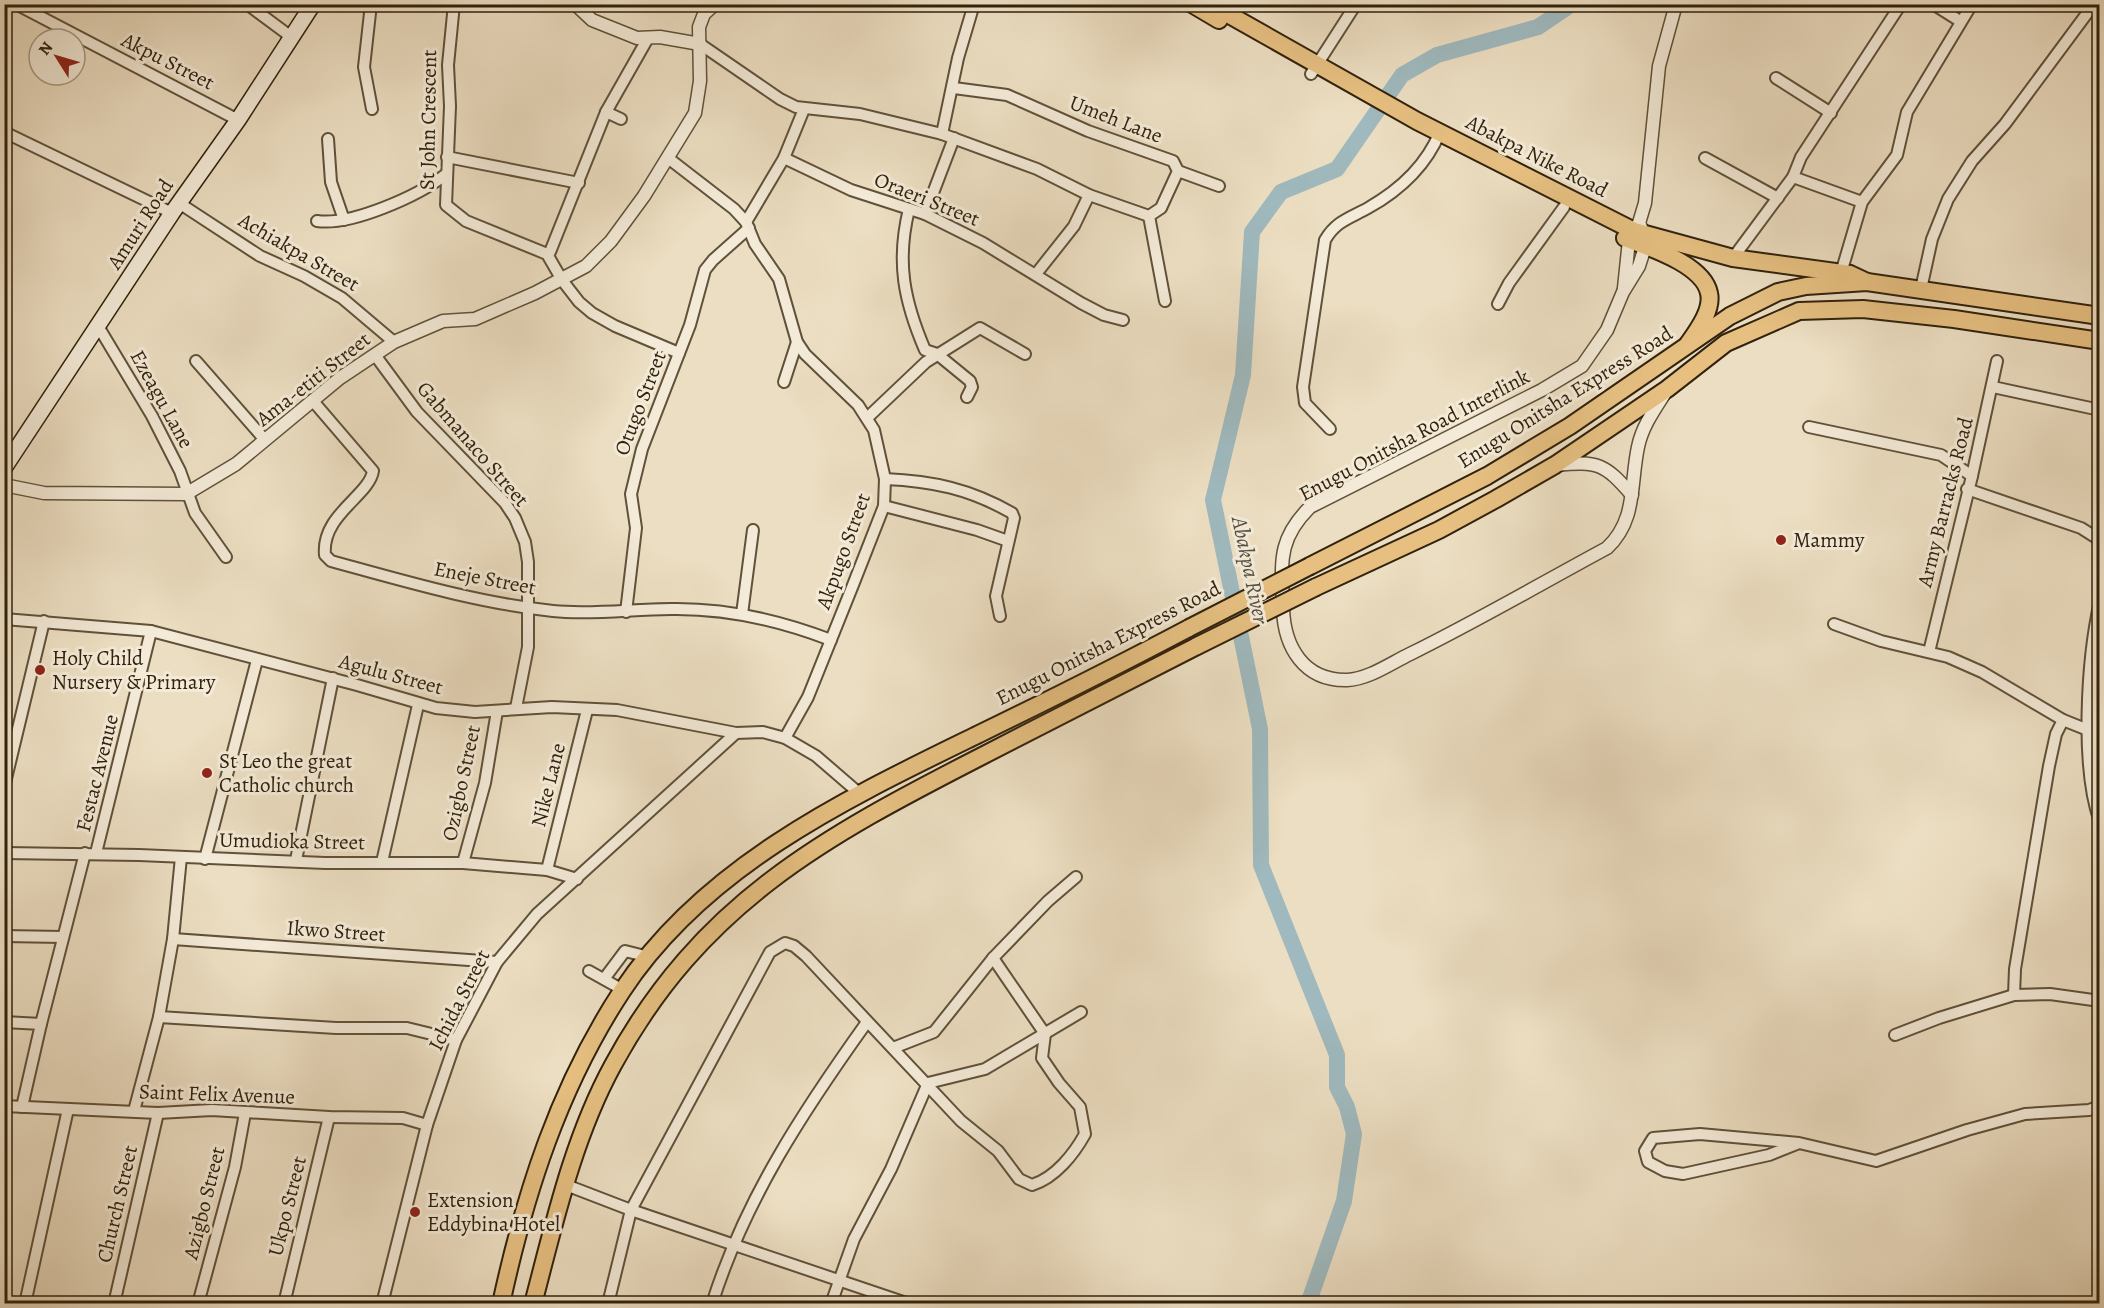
<svg xmlns="http://www.w3.org/2000/svg" width="2104" height="1308" font-family="Alegreya,serif">
	<rect width="100%" height="100%" fill="#ecdec2"/>
	<filter id="stains"><feTurbulence type="fractalNoise" baseFrequency=".00333" numOctaves="4"/><feColorMatrix values="0 0 0 0 .2 0 0 0 0 .09 0 0 0 0 .02 0 0 0 .5 -.17"/></filter>
	<radialGradient id="worn" r=".72"><stop offset=".6" stop-color="#630" stop-opacity="0"/><stop offset="1" stop-color="#630" stop-opacity=".3"/></radialGradient>
	<g fill="none" stroke-linecap="round" stroke-linejoin="round">
		<polyline stroke="#9fb9be" stroke-width="16" points="1308,1304 1344,1201 1354,1134 1347,1107 1337,1087 1337,1055 1261,865 1260,729 1213,500 1243,375 1252,232 1281,192 1337,169 1402,75 1437,55 1538,27 1572,4"/>
		<g stroke="#60513a" stroke-width="14">
			<g id="minor">
				<polyline points="16,4 238,120"/>
				<polyline points="247,4 290,36"/>
				<polyline points="371,4 364,67 372,109"/>
				<polyline points="454,4 448,65 450,106 446,205 466,221 547,254 562,280 579,302 592,313 615,326 679,353"/>
				<polyline points="1933,4 1960,21"/>
				<polyline points="700,44 780,99 796,107 860,114 942,134 1037,169 1089,195 1149,216 1161,208 1178,171 1173,161 1088,131 1007,95 954,88"/>
				<polyline points="1311,74 1356,4"/>
				<polyline points="1776,78 1831,113"/>
				<polyline points="606,112 621,119"/>
				<polyline points="4,132 172,213"/>
				<polyline points="942,134 958,58 974,4"/>
				<polyline points="328,139 331,182 344,220"/>
				<polyline points="447,157 579,183"/>
				<polyline points="668,158 734,209 746,222 755,244 779,279 797,342 805,354 858,405 874,430 885,479 884,506 853,585 808,697 785,738"/>
				<polyline points="784,158 851,190 925,214 983,243 1081,303 1104,315 1123,320"/>
				<polyline points="1705,158 1778,198"/>
				<polyline points="1178,171 1219,186"/>
				<polyline points="1793,177 1862,202"/>
				<polyline points="179,203 260,256 304,276 342,298 394,342"/>
				<path d="M909 209C896 262 904 301 925 350L937 354 970 381 972 387 967 397"/>
				<polyline points="925,214 954,138"/>
				<polyline points="1149,216 1165,301"/>
				<path d="M317 221C351 226 418 196 445 175"/>
				<polyline points="746,222 784,158 804,109"/>
				<polyline points="547,254 550,252 606,112 648,38"/>
				<polyline points="1733,258 1793,177 1801,157 1901,4"/>
				<polyline points="1841,273 1862,202 1897,155 1907,112 1972,4"/>
				<polyline points="1036,274 1074,226 1089,195"/>
				<polyline points="1921,289 1932,239 1948,199 1972,161 2005,124 2094,4"/>
				<polyline points="1498,304 1509,283 1564,207"/>
				<polyline points="98,326 152,416 180,471 195,513 226,557"/>
				<polyline points="375,355 417,412 505,503 515,518 525,542 528,562 528,647 516,708"/>
				<polyline points="196,361 265,440"/>
				<polyline points="784,382 797,342"/>
				<polyline points="1993,387 2100,410"/>
				<path d="M313 401 373 471C369 496 321 515 325 555L331 561C404 581 478 603 553 611 592 615 632 609 671 609 727 608 779 620 831 640"/>
				<polyline points="867,418 926,362 980,328 1025,354"/>
				<polyline points="1809,427 1941,455 1972,476"/>
				<path d="M1330 429 1305 403 1303 387 1325 240C1336 221 1350 218 1368 208 1400 190 1426 166 1440 132"/>
				<path d="M885 479C933 481 970 489 1012 513L1014 518 996 596 1000 616"/>
				<polyline points="1967,489 2081,528 2100,540"/>
				<polyline points="884,506 977,530 1008,541"/>
				<path d="M2100 601C2087 659 2080 766 2100 822"/>
				<polyline points="626,612 636,528 631,494 642,449 690,325 705,270 713,260 749,228"/>
				<polyline points="742,614 753,530"/>
				<polyline points="4,619 151,631 357,685 436,708 475,712 552,707 617,710 736,733 763,732 785,738 816,756 860,794"/>
				<polyline points="1834,624 1881,641 1948,657 1982,672 2063,720 2088,730"/>
				<polyline points="1929,652 1972,476 1997,361"/>
				<polyline points="4,787 44,621"/>
				<polyline points="4,853 139,855 325,863 463,863 547,870 577,879"/>
				<polyline points="96,853 151,631"/>
				<polyline points="205,859 257,660"/>
				<polyline points="296,860 333,678"/>
				<polyline points="382,862 418,705"/>
				<polyline points="463,863 485,783 497,711"/>
				<polyline points="547,870 587,710"/>
				<polyline points="4,936 63,937"/>
				<polyline points="173,939 497,962"/>
				<polyline points="589,971 623,990"/>
				<polyline points="604,979 625,951 649,957"/>
				<polyline points="2014,995 2015,969 2049,766 2056,734 2063,720"/>
				<polyline points="159,1017 336,1028 407,1028 456,1040"/>
				<polyline points="4,1022 41,1024 22,1107"/>
				<polyline points="41,1024 85,853"/>
				<polyline points="1895,1035 1939,1018 2014,995 2050,994 2100,1001"/>
				<polyline points="893,1048 934,1032 993,958 1048,901 1076,877"/>
				<polyline points="928,1083 985,1069 1081,1012"/>
				<polyline points="4,1106 158,1113 212,1110 329,1117 403,1118 427,1125"/>
				<polyline points="134,1111 159,1017 173,939 181,857"/>
				<polyline points="1799,1143 1769,1155 1683,1174 1665,1171 1648,1162 1645,1151 1653,1138 1700,1134 1799,1143 1876,1161 1967,1130 2025,1114 2089,1110 2100,1106"/>
				<polyline points="566,1185 631,1210 909,1304"/>
				<polyline points="25,1304 68,1109"/>
				<polyline points="114,1304 158,1113"/>
				<polyline points="198,1304 235,1167 245,1113"/>
				<polyline points="284,1304 329,1117"/>
				<polyline points="382,1304 427,1125 456,1040 497,962 537,914 736,733"/>
				<path d="M608 1304 631 1210 770 952 785 943 794 946 806 956 961 1121 998 1151 1019 1179 1032 1185C1055 1178 1074 1154 1085 1134L1080 1107 1059 1083 1042 1058 1045 1034 993 958"/>
				<path d="M712 1304C745 1199 804 1110 867 1022"/>
				<polyline points="831,1304 854,1239 891,1169 928,1083"/>
			</g>
		</g>
		<g stroke="#60513a" stroke-width="15">
			<g id="tertiary">
				<polyline points="575,4 592,20 637,38 660,37 700,44"/>
				<path d="M1639 223 1644 234 1645 247 1639 266 1623 292 1607 330 1582 366 1542 390 1310 507C1276 541 1282 564 1283 608 1284 647 1304 681 1347 680 1369 679 1391 663 1410 654 1477 621 1542 583 1607 548 1637 520 1630 484 1638 447 1642 427 1654 410 1665 393"/>
				<polyline points="1624,288 1629,240 1639,223 1645,203 1659,66 1676,4"/>
				<path d="M1556 465C1598 461 1604 463 1632 495"/>
				<polyline points="4,485 44,493 186,494 236,464 340,378 394,342 443,321 475,319 535,293 586,266 611,241 644,196 695,113 700,81 699,27 704,14 715,4"/>
			</g>
		</g>
		<g stroke="#31220d" stroke-width="18">
			<polyline id="secondary" points="4,468 172,213 238,120 313,4"/>
		</g>
		<g stroke="#31220d" stroke-width="20">
			<g id="primary">
				<polyline points="1192,4 1219,20"/>
				<polyline points="1210,4 1417,121 1634,231 1733,258 1850,274 1867,282"/>
				<path d="M1625 238C1648 247 1703 264 1709 293 1713 310 1697 331 1688 344"/>
			</g>
		</g>
		<g stroke="#31220d" stroke-width="20">
			<g id="trunk">
				<polyline points="1310,566 1487,476 1570,426 1730,316 1778,292 1806,286 1867,282 2100,316"/>
				<polyline points="1316,587 1439,530 1496,499 1555,465 1667,389 1726,343 1799,311 1863,309 1954,319 2100,341"/>
				<path d="M501 1304C525 1193 559 1087 622 991 705 865 848 798 979 734 1049 700 1119 665 1189 628"/>
				<path d="M533 1304C554 1224 573 1138 613 1065 701 903 824 837 982 756 1053 720 1125 683 1197 646"/>
			</g>
		</g>
		<use href="#minor" stroke="#f3ead7" stroke-width="10"/>
		<use href="#tertiary" stroke="#f3ead7" stroke-width="12"/>
		<use href="#secondary" stroke="#f3ead7" stroke-width="15"/>
		<use href="#primary" stroke="#e6bf81" stroke-width="16"/>
		<use href="#trunk" stroke="#e6bf81" stroke-width="16"/>
		<g stroke="#31220d" stroke-width="20" stroke-linecap="butt">
			<g id="trunk-bridge">
				<polyline points="1189,628 1310,566"/>
				<polyline points="1197,646 1316,587"/>
			</g>
		</g>
		<use href="#trunk-bridge" stroke="#e6bf81" stroke-width="16"/>
	</g>
	<g fill="#8f2418" stroke="#f3ead7" stroke-width="2">
		<circle cx="1781" cy="540" r="6"/>
		<circle cx="40" cy="670" r="6"/>
		<circle cx="207" cy="773" r="6"/>
		<circle cx="415" cy="1212" r="6"/>
	</g>
	<g text-anchor="middle" dominant-baseline="central" stroke-width="6" stroke-linejoin="round" paint-order="stroke">
		<g font-size="21" fill="#31220d" stroke="#f3ead7">
			<text transform="translate(168 61) rotate(27)">Akpu Street</text>
			<text transform="translate(1116 119) rotate(21)">Umeh Lane</text>
			<text transform="translate(428 120) rotate(-89)">St John Crescent</text>
			<text transform="translate(1537 156) rotate(27)">Abakpa Nike Road</text>
			<text transform="translate(927 199) rotate(22)">Oraeri Street</text>
			<text transform="translate(140 224) rotate(-57)">Amuri Road</text>
			<text transform="translate(299 252) rotate(30)">Achiakpa Street</text>
			<text transform="translate(313 379) rotate(-38)">Ama-etiti Street</text>
			<text transform="translate(1565 397) rotate(-32)">Enugu Onitsha Express Road</text>
			<text transform="translate(162 399) rotate(61)">Ezeagu Lane</text>
			<text transform="translate(640 403) rotate(-69)">Otugo Street</text>
			<text transform="translate(1414 435) rotate(-28)">Enugu Onitsha Road Interlink</text>
			<text transform="translate(473 444) rotate(49)">Gabmanaco Street</text>
			<text transform="translate(1945 502) rotate(-76)">Army Barracks Road</text>
			<text transform="translate(843 551) rotate(-70)">Akpugo Street</text>
			<text transform="translate(485 578) rotate(11)">Eneje Street</text>
			<text transform="translate(1108 643) rotate(-27)">Enugu Onitsha Express Road</text>
			<text transform="translate(391 674) rotate(15)">Agulu Street</text>
			<text transform="translate(97 773) rotate(-76)">Festac Avenue</text>
			<text transform="translate(461 783) rotate(-78)">Ozigbo Street</text>
			<text transform="translate(548 785) rotate(-76)">Nike Lane</text>
			<text transform="translate(292 841) rotate(1)">Umudioka Street</text>
			<text transform="translate(336 931) rotate(4)">Ikwo Street</text>
			<text transform="translate(459 1000) rotate(-63)">Ichida Street</text>
			<text transform="translate(217 1094) rotate(2)">Saint Felix Avenue</text>
			<text transform="translate(204 1203) rotate(-76)">Azigbo Street</text>
			<text transform="translate(117 1204) rotate(-77)">Church Street</text>
			<text transform="translate(287 1206) rotate(-76)">Ukpo Street</text>
		</g>
		<g font-size="21" fill="#31220d" stroke="#f3ead7" text-anchor="start">
			<text x="1793" y="540">Mammy</text>
			<text x="52" y="658">Holy Child<tspan x="52" dy="24">Nursery &amp; Primary</tspan></text>
			<text x="219" y="761">St Leo the great<tspan x="219" dy="24">Catholic church</tspan></text>
			<text x="427" y="1200">Extension<tspan x="427" dy="24">Eddybina Hotel</tspan></text>
		</g>
		<g font-size="22" font-style="italic" fill="#524f42" stroke="#f3ead7">
			<text transform="translate(1250 570) rotate(78)">Abakpa River</text>
		</g>
	</g>
	<rect width="2104" height="1308" fill="none" stroke="#ecdec2" stroke-width="24"/>
	<rect x="6" y="6" width="2092" height="1296" fill="none" stroke="#31220d" stroke-width="3"/>
	<rect x="12" y="12" width="2080" height="1284" fill="none" stroke="#31220d" stroke-width="1.5"/>
	<g transform="translate(57 57) rotate(307)"><circle r="28" fill="#f3ead7" stroke="#a59a86" stroke-width="1.5"/>
	<path d="M0-4.5L10 22L0 15L-10 22Z" fill="#8f2418"/>
	<text y="-9" font-size="16" font-weight="bold" text-anchor="middle" fill="#31220d">N</text>
	</g>
	<rect width="100%" height="100%" filter="url(#stains)"/>
	<rect width="100%" height="100%" fill="url(#worn)"/>
</svg>
